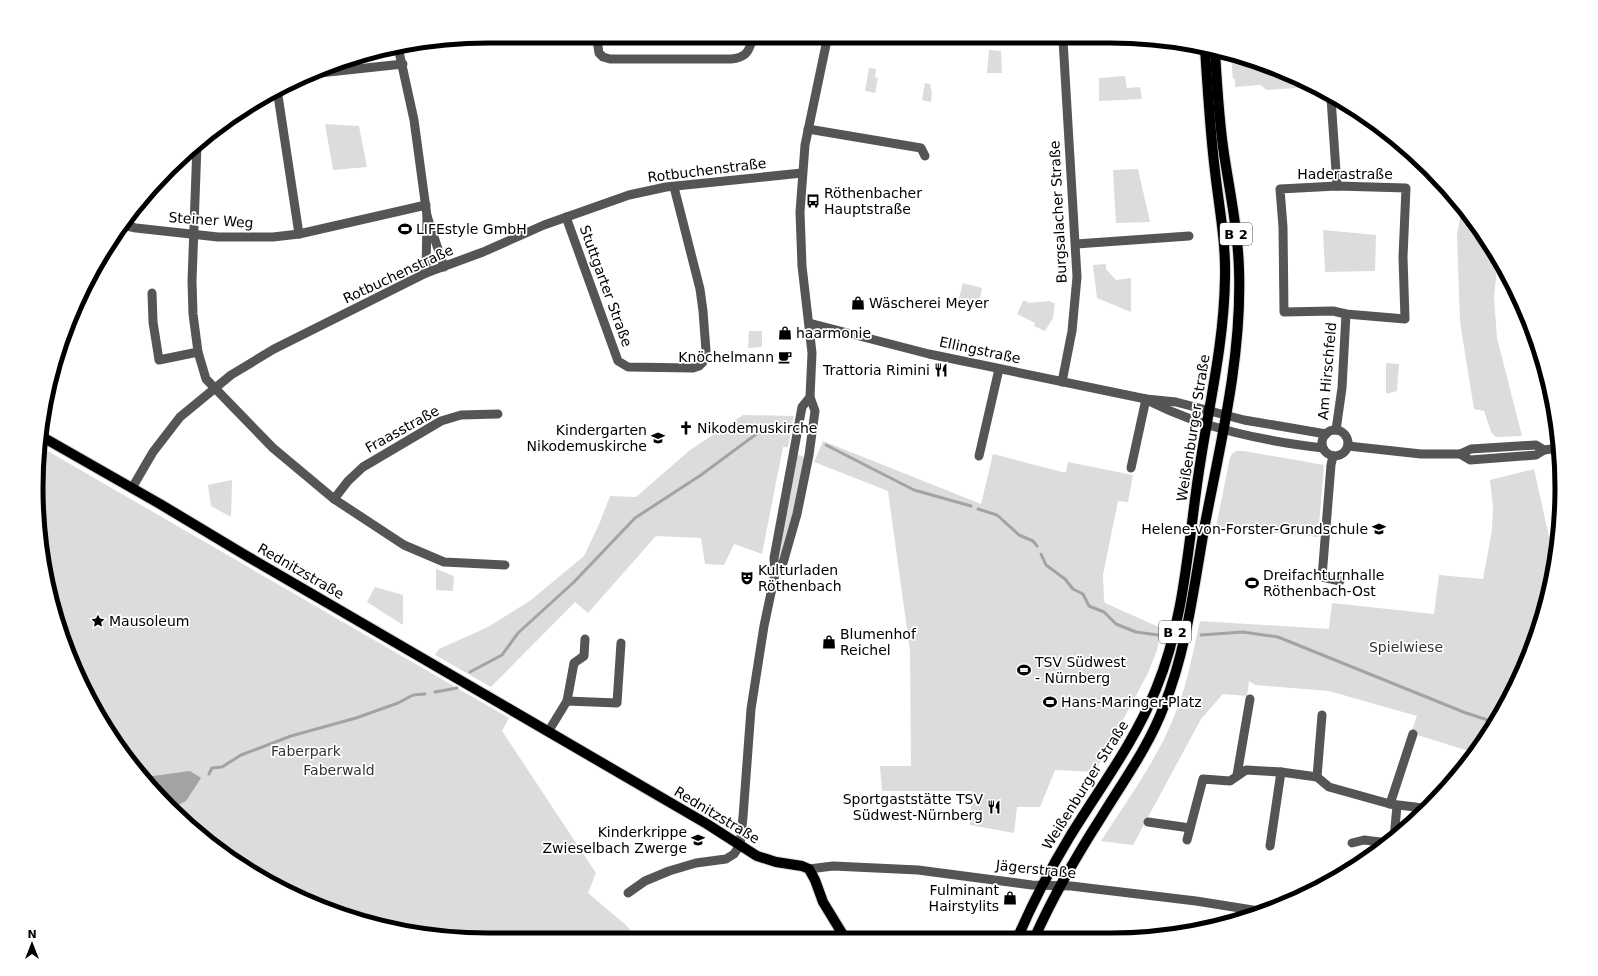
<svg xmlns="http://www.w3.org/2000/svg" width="1598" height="976" font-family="'DejaVu Sans',sans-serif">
	<rect width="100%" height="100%" fill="#fff"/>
	<g fill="#dcdcdc">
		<polygon points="989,50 1001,51 1002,73 987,73"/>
		<polygon points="1231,57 1283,70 1311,87 1267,90 1260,85 1235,87 1235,79 1233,79"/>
		<polygon points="869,68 876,69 875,77 878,78 875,93 865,91"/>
		<polygon points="1125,76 1127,88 1140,87 1142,99 1099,101 1099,78"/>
		<polygon points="925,83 930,84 932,92 931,102 922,100"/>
		<polygon points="325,124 359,126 367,167 333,170"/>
		<polygon points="1138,169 1150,222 1116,223 1113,170"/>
		<polygon points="1462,206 1498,258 1494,297 1497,338 1522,436 1496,437 1491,432 1484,411 1474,409 1460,322 1457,235"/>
		<polygon points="1323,230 1376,235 1375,271 1325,272"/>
		<polygon points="1106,264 1106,269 1116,280 1131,278 1131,312 1097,298 1093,265"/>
		<polygon points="963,283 982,288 978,309 958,302"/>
		<polygon points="1023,301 1027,301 1027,303 1051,301 1052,303 1055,303 1053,318 1045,331 1034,326 1035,323 1017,314"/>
		<polygon points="749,331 762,331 762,347 748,348"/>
		<polygon points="1386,363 1399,364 1397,391 1386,394"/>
		<polygon points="743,415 794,416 788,447 783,447 762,554 734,544 724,565 705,564 701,538 656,536 588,613 575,602 491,687 435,655 439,649 488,627 531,600 584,556 600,522 610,496 636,497 690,450"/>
		<polygon points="823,441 981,504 993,454 1062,472 1066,472 1068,462 1133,475 1128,502 1118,501 1103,575 1104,600 1105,603 1161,628 1157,650 1148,673 1095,772 1055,770 1040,807 1017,807 1014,833 970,825 972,791 882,791 880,766 911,766 910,651 888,491 814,462"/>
		<polygon points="39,446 509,718 502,731 596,873 588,893 627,926 635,937 429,936 315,906 213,847 168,807 112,739 60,633 40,547 36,488"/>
		<polygon points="1237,451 1244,451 1324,465 1318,537 1216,527 1230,457 1233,453"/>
		<polygon points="797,454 806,458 781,562 779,563 777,560"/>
		<path d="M1534 469 1554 559 1547 605 1515 688 1475 753 1411 733 1417 716 1329 691 1255 685 1249 681 1247 696 1223 694 1201 719 1133 845 1101 841C1128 799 1160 756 1177 709 1188 681 1193 651 1200 621L1329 629 1332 603 1434 614 1439 575 1483 579 1492 530 1493 506 1490 480Z"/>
		<polygon points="232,480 231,517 211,506 208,485"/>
		<polygon points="436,569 454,576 453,591 436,590"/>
		<polygon points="375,587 403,595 403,625 367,602"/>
		<polygon points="979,906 997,907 997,912 979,912"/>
	</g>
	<polygon fill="#a3a3a3" points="190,771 201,778 186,801 170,809 140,773 153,776"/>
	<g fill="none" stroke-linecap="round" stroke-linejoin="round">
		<g stroke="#a3a3a3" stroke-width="3">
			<polyline points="826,445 914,490 971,506"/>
			<polyline points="978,509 997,515 1019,535 1033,541 1037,546"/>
			<polyline points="1041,554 1046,565 1065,579 1073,589 1083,594 1089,606 1104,612 1116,624 1136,632 1158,635"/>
			<polyline points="1201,635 1243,632 1278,637 1466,713 1494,722"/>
			<polyline points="470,672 502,655 518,633 574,582 635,518 701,475 766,427 784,426"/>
			<polyline points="435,692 457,688"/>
			<polyline points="209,774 212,768 222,767 241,755 291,736 356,718 398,703 413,695 425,694"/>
		</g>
		<g stroke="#dbdbdb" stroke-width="12">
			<g id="major">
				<polyline points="39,435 160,504 245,555 707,824 757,856 776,862 802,866 809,869 815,880 823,902 845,938"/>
				<path d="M1017 939C1032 904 1049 871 1069 838 1099 789 1134 743 1156 689 1182 626 1187 559 1196 492 1205 420 1224 351 1225 278 1226 242 1219 207 1215 171 1210 131 1208 90 1205 50"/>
				<path d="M1034 939C1053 896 1077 855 1102 816 1124 780 1149 746 1164 706 1187 649 1194 585 1205 524 1221 441 1242 356 1239 270 1238 231 1230 193 1224 154 1219 121 1217 86 1215 52"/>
			</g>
		</g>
		<g stroke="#555" stroke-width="9">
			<path d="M597 40 599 53 603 57 610 59H731C745 58 749 52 752 40"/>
			<polyline points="398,47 414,120 427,216"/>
			<polyline points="310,74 403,64"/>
			<polyline points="277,89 299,234"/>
			<polyline points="1331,98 1337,186"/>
			<polyline points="808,129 921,148 925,156"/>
			<polyline points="197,145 192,281 193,314 198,352 206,379 273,448 334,499 404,545 444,562 505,565"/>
			<polygon points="1337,186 1406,188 1403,257 1405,319 1346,314 1333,311 1284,312 1283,227 1280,189"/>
			<polyline points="566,217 618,361 628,367 693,368 699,366 703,362 706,351 703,311 700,289 674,187"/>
			<polyline points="122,225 136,228 218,237 273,237 299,234 426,205"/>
			<polyline points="1076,244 1189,236"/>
			<polyline points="426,273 427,216 444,267"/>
			<polyline points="152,293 153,322 159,360 198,352"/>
			<polyline points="809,323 929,354 1146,399 1176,402 1244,420 1326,434"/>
			<polyline points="1062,382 1072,331 1077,277 1063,40"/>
			<path d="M1151 402C1205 429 1264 441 1323 448"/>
			<polyline points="1336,430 1342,388 1346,314"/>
			<circle cx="1335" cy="443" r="13"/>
			<polyline points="1348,446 1421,454 1460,454 1470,460 1536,455 1544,450 1559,448"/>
			<polyline points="1460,454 1471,449 1536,445 1544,450"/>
			<polyline points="979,456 999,369"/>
			<polyline points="1333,456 1331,465 1322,577 1340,581"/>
			<polyline points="1131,468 1146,399"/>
			<polyline points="132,488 153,452 180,417 231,375 274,349 426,273 483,252 544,225 629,195 666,187 802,173"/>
			<polyline points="334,499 348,481 363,467 441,421 461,415 498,414"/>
			<polyline points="775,574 783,563 797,514 809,455 815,411 810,397 812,353 802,266 800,212 805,145 827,40"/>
			<polyline points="567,701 617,703 621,643"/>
			<polyline points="548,732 567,701 574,663 584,656 585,639"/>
			<polyline points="1237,775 1250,699"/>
			<polyline points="1317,777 1322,715"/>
			<polyline points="1390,804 1413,734"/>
			<polyline points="1148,822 1190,828"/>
			<polyline points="1394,838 1397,806"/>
			<polyline points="1187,840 1203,779 1230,781 1246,770 1281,772 1317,777 1329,787 1390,804 1415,807 1425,809"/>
			<polyline points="1352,843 1364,840 1388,843"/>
			<polyline points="1270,846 1281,772"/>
			<polyline points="809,869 833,866 918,870 1032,885 1071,886 1196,901 1259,911"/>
			<polyline points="628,893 645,881 669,871 696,863 726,859 734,854 740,845 743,817 751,709 764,626 775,574 774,558 802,407 810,397"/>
		</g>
		<use href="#major" stroke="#000" stroke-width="10"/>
	</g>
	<defs>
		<g id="bus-bare" transform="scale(1.08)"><path d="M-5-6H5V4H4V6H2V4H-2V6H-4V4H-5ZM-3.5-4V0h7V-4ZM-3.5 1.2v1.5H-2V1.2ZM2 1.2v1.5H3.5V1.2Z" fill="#000" stroke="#fff" stroke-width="2.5" paint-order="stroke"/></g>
		<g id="stadium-bare" transform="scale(1.08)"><path d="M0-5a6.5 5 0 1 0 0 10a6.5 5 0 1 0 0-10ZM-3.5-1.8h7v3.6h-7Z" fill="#000" stroke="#fff" stroke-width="2.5" paint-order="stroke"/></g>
		<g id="shop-bare" transform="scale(1.08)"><path d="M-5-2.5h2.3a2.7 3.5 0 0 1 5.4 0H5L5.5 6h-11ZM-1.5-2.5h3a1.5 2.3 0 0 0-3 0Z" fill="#000" stroke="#fff" stroke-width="2.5" paint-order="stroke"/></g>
		<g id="cafe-bare" transform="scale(1.08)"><path d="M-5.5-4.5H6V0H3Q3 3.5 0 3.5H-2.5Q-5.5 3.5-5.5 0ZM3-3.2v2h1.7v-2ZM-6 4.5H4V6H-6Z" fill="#000" stroke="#fff" stroke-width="2.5" paint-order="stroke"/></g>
		<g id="restaurant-bare" transform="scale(1.08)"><path d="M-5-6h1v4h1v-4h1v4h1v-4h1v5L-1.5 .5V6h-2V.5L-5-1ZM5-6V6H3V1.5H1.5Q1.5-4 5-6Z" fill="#000" stroke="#fff" stroke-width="2.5" paint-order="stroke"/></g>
		<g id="church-bare" transform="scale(1.08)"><path d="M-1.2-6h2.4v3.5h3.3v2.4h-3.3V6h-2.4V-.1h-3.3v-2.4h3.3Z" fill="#000" stroke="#fff" stroke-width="2.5" paint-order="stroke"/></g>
		<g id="school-bare" transform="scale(1.08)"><path d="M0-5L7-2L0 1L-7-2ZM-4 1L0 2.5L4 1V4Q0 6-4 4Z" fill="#000" stroke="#fff" stroke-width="2.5" paint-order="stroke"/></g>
		<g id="theatre-bare" transform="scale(1.08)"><path d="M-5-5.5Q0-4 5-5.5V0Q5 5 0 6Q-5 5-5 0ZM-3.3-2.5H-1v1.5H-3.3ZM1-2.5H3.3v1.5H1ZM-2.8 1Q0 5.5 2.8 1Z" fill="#000" stroke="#fff" stroke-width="2.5" paint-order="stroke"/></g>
		<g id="sight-bare" transform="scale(1.08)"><path d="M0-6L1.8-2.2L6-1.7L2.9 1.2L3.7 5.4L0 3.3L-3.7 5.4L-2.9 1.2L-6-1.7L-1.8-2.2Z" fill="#000" stroke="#fff" stroke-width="2.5" paint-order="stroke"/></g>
	</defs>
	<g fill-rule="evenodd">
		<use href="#bus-bare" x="813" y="201"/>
		<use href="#stadium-bare" x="405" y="229"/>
		<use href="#shop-bare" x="858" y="303"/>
		<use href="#shop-bare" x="785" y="333"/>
		<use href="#cafe-bare" x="785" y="357"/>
		<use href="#restaurant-bare" x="941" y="370"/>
		<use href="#church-bare" x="686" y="428"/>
		<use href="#school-bare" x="658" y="438"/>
		<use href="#school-bare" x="1379" y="529"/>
		<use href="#theatre-bare" x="747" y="578"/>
		<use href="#stadium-bare" x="1252" y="583"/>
		<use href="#sight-bare" x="98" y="621"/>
		<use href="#shop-bare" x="829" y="642"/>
		<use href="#stadium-bare" x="1024" y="670"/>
		<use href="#stadium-bare" x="1050" y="702"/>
		<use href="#restaurant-bare" x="994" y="807"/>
		<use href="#school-bare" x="698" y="840"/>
		<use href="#shop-bare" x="1010" y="898"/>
	</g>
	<g text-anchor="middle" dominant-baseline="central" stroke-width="3.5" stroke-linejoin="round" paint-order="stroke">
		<g fill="#fff" stroke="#4c4c4c" stroke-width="1">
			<rect x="1220" y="223" width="32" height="22" rx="3"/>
			<rect x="1159" y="621" width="32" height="22" rx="3"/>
		</g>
		<g font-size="13" font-weight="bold" fill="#000">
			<text x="1236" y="234">B 2</text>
			<text x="1175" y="632">B 2</text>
		</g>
		<g font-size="14" fill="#000" stroke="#fff">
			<text transform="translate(707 170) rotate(-7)">Rotbuchenstraße</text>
			<text x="1345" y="174">Haderastraße</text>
			<text transform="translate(1058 212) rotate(-93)">Burgsalacher Straße</text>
			<text transform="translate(211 220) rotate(4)">Steiner Weg</text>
			<text transform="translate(398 274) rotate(-25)">Rotbuchenstraße</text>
			<text transform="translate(606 286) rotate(70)">Stuttgarter Straße</text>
			<text transform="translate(980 350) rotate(12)">Ellingstraße</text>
			<text transform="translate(1327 371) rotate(-85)">Am Hirschfeld</text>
			<text transform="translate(1193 428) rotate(-81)">Weißenburger Straße</text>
			<text transform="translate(402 429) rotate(-29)">Fraasstraße</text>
			<text transform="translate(301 571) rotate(30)">Rednitzstraße</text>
			<text transform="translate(1085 785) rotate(-58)">Weißenburger Straße</text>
			<text transform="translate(717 815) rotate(31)">Rednitzstraße</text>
			<text transform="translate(1036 869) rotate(6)">Jägerstraße</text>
		</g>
		<g font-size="14" fill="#000" stroke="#fff" text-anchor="start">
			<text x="824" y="193">Röthenbacher<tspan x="824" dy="16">Hauptstraße</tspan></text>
			<text x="416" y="229">LIFEstyle GmbH</text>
			<text x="869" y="303">Wäscherei Meyer</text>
			<text x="796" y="333">haarmonie</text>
			<text x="774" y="357" text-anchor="end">Knöchelmann</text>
			<text x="930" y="370" text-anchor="end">Trattoria Rimini</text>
			<text x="697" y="428">Nikodemuskirche</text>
			<text x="647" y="430" text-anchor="end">Kindergarten<tspan x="647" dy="16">Nikodemuskirche</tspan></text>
			<text x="1368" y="529" text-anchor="end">Helene-von-Forster-Grundschule</text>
			<text x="758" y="570">Kulturladen<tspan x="758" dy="16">Röthenbach</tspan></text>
			<text x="1263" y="575">Dreifachturnhalle<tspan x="1263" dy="16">Röthenbach-Ost</tspan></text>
			<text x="109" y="621">Mausoleum</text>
			<text x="840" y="634">Blumenhof<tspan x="840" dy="16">Reichel</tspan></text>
			<text x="1035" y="662">TSV Südwest<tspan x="1035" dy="16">- Nürnberg</tspan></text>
			<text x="1061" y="702">Hans-Maringer-Platz</text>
			<text x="983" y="799" text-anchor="end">Sportgaststätte TSV<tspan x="983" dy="16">Südwest-Nürnberg</tspan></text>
			<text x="687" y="832" text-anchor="end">Kinderkrippe<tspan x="687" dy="16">Zwieselbach Zwerge</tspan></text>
			<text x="999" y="890" text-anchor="end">Fulminant<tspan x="999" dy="16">Hairstylits</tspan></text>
		</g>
		<g font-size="14" fill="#333" stroke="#fff">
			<text x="1406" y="647">Spielwiese</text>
			<text x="306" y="751">Faberpark</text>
			<text x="339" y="770">Faberwald</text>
		</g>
	</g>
	<path d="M0 0H1598V976H0ZM488 43H1110A445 445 0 0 1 1555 488V488A445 445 0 0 1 1110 933H488A445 445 0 0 1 43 488V488A445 445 0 0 1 488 43Z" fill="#fff" fill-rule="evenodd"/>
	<path fill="none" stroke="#000" stroke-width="5" d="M488 43H1110A445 445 0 0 1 1555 488V488A445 445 0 0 1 1110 933H488A445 445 0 0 1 43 488V488A445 445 0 0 1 488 43Z"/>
	<g transform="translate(32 944)" stroke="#ffffff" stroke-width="3" paint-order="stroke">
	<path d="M0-3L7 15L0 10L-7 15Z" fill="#000000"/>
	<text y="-6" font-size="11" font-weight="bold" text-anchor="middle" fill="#000000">N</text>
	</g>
</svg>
